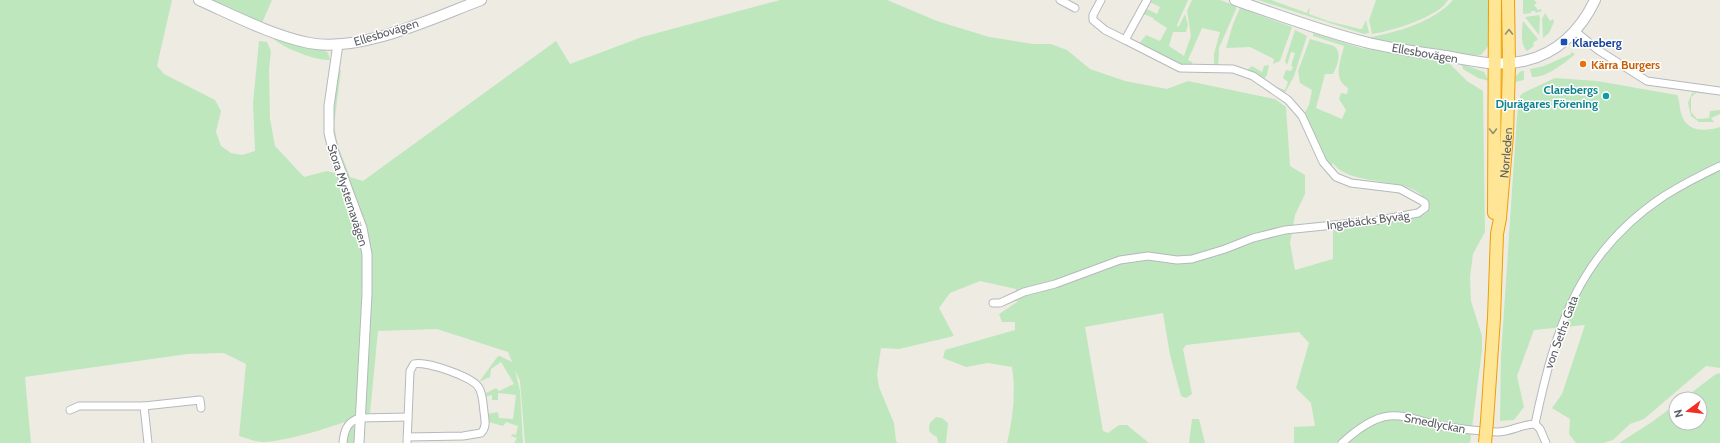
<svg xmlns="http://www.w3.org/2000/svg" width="1720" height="443" font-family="Cabin,sans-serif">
	<rect width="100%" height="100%" fill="#eeebe2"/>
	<g fill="#bfe7bd">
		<path d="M0 0H172L157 66 164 74 215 100 221 111 216 132 221 146 231 153 242 155 255 151 253 103 259 41 267 42 271 51 269 70 270 119 275 146 304 177 327 171 346 176 333 132 335 92 340 70H341L334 125 338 146 350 177 363 181 556 41 570 64 642 37 780 0H887L937 21 989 37 1033 44H1051L1067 50 1090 69 1125 81 1167 89 1188 81 1275 99 1286 107 1290 166 1305 175V194L1295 215 1290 243 1295 270 1333 259V230L1422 216 1428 212C1430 172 1352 191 1333 163L1330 170 1306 121 1271 85 1285 90 1288 82 1283 78 1286 70 1291 71 1293 67 1291 66 1295 53 1291 52 1287 65 1285 61 1295 30 1307 36 1294 76 1285 93 1304 114 1309 105 1312 90 1300 83 1298 71 1310 39 1334 46C1343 52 1337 66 1333 74H1325L1316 108 1342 119 1346 110 1339 99 1341 93 1347 94 1348 88C1332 79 1341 60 1344 46L1316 37 1313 36V33L1361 48 1449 63 1467 81 1483 91 1485 232 1473 254 1470 277 1471 301 1482 336V350L1470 443H1294V427L1315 426 1311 403 1296 388 1309 343 1299 332 1186 345 1183 349 1192 394 1186 398 1181 396 1170 355 1163 313 1085 327 1103 431 1108 433 1119 425H1127L1149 443H1007C1013 418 1016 393 1012 367L988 363 966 367 943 358 945 350 1015 330V322H1002L999 314 1017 302 1016 289 980 281 950 293 939 308 954 336 899 349 881 348 877 375 879 387 894 423 896 441 898 443H525L520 381 515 370 520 391 523 443H514L517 438 511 436 512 434 516 435 518 426 506 422 503 426 489 422 487 414 498 412 499 418 513 419 516 395 498 393V400H492V395L485 397 484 394 496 388 499 391 514 384 501 362 491 369 490 377 479 382 498 356H500L512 362 508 352 437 329 378 331 370 413C339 424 296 440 263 442 256 442 246 438 239 436L246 364 224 353 187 354 25 377 31 443H0Z"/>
		<polygon points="212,0 272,0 262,23"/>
		<polygon points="1151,0 1188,0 1177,25 1177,27 1179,26 1185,14 1188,25 1186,32 1173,32 1169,46 1184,56 1191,36 1187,11 1192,0 1220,0 1236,6 1236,9 1219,48 1218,67 1214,67 1214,54 1220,32 1202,28 1188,60 1192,62 1192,66 1182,66 1139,44 1146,35 1160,41 1167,28 1153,19 1154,18 1143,14 1147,9 1157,14 1160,7 1150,2"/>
		<polygon points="1258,0 1271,0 1307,13 1310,6 1309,14 1328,21 1360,29 1362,29 1366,20 1369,33 1364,34"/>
		<path d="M1376 0H1448C1439 17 1391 31 1372 34L1369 20Z"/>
		<path d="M1453 0H1490L1489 45 1481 55H1465L1393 44 1353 35 1309 20 1363 37H1371C1398 32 1435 21 1453 0Z"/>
		<polygon points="1523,0 1534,0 1537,3 1534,5 1538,10 1541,9 1542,11 1536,13 1535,11 1531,11 1531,13 1523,14"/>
		<polygon points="1240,8 1292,27 1280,61 1273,64 1274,59 1250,47 1226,48 1233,24"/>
		<polygon points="1545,13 1550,21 1553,19 1554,22 1549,33 1543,38 1542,19"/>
		<polygon points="1539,15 1540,18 1539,35 1525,17"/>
		<path d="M1523 21 1538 39 1533 43 1534 46 1527 51C1520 45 1522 29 1523 21Z"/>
		<path d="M270 35 323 49 328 53 330 60C316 61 278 47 270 35Z"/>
		<path d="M1571 52 1575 54C1565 63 1546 78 1532 77L1530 69 1544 66 1571 54Z"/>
		<polygon points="1462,64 1484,72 1489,81 1478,78 1463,69"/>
		<polygon points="1269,65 1267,75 1263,80 1248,72 1247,70 1252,66 1262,72 1264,66"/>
		<polygon points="1521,71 1524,71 1524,80 1515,82 1516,76"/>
		<path d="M1555 78 1597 81 1677 95C1680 101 1679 106 1681 113 1686 132 1704 132 1720 127V368L1706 366 1644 419 1630 424 1613 440 1603 443H1576L1569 434 1570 419 1552 408 1562 394 1585 325 1534 330 1517 376 1524 407 1514 420 1500 421 1501 356 1517 116 1520 96 1523 93Z"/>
		<polygon points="1697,92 1720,94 1696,93 1691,97 1691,112 1697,119 1709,118 1710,111 1720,110 1720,114 1711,118 1714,122 1699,122 1691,116 1688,103 1692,93"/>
		<polygon points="1720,373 1720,443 1619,443 1652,422 1676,404 1676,423 1700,423 1700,399 1683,399 1716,374"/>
		<path d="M936 417 942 418 948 423 946 443H938L937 437C931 434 927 431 930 423Z"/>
		<polygon points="1192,419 1199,419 1205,443 1189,443"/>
		<polygon points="352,425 356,428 356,443 345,443 348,430"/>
	</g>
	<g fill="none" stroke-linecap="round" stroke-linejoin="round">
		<g stroke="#b5b9bd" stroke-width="9">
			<g id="minor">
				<polyline points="1060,0 1075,8"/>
				<polyline points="1101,0 1093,15 1093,20 1105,30 1125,40"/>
				<polyline points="1575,31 1598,50 1647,81 1720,91"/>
				<polyline points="993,303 1000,303 1024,292 1055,284 1120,260 1148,256 1177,260 1192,259 1225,249 1253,238 1285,230 1374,221 1418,213 1425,208 1425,203 1422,201 1400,189 1351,183 1336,177 1323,162 1302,116 1288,100 1253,76 1233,69 1180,68 1125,40 1147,0"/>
				<polyline points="144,406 148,443"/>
				<polyline points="70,410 79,406 144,406 200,400 201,408"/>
				<path d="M1535 424C1555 329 1578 253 1664 196 1682 185 1701 175 1720 166"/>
				<polyline points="1535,424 1540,429 1546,443"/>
				<path d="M343 443C344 431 347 422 359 418L408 417"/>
				<path d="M407 443 410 371 414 364C426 361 474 377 479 388 483 394 483 405 484 412 485 420 487 427 481 433L463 436 407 437"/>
				<path d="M1342 443C1354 432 1371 418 1389 416 1406 414 1425 423 1442 426 1460 429 1479 431 1497 432 1511 432 1522 424 1535 424"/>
			</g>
		</g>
		<g stroke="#b5b9bd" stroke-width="11">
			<polyline id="tertiary" points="338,44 329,106 329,133 334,153 362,228 367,254 367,294 359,443"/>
		</g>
		<g stroke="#b6babf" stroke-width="12">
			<g id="secondary">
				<path d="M199 0C235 16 271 35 309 43 361 53 433 18 481 0"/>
				<path d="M1235 0C1278 15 1321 31 1365 42 1392 49 1419 52 1446 56 1472 61 1498 67 1524 61 1557 54 1581 30 1595 0"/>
			</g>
		</g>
		<g stroke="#f09e00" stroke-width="14">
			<g id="trunk">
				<polyline points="1494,213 1495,0"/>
				<path id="s1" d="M1487 421 1494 318 1497 234 1500 218 1507 135 1509 64 1508 0"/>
			</g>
		</g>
		<use href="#minor" stroke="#fff" stroke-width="7"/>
		<use href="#tertiary" stroke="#fff" stroke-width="9"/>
		<use href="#secondary" stroke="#fff" stroke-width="10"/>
		<use href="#trunk" stroke="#ffe697" stroke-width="12"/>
		<g stroke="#f09e00" stroke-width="14" stroke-linecap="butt">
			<polyline id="trunk-bridge" points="1485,443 1487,421"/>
		</g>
		<use href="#trunk-bridge" stroke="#ffe697" stroke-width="12"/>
	</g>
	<defs><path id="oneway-chevron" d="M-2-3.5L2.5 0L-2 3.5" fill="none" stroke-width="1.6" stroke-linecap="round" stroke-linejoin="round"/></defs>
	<g stroke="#948e76">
		<use href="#oneway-chevron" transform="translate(1509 32) rotate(-90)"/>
		<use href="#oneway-chevron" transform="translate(1493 131) rotate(90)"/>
	</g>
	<rect fill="#1a4fb4" stroke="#fff" stroke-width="1.5" x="1560" y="38" width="8" height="8" rx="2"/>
	<circle fill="#e8710a" stroke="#fff" stroke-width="1.5" cx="1583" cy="64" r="4"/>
	<circle fill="#0f9aa8" stroke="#fff" stroke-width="1.5" cx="1606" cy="96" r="4"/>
	<g text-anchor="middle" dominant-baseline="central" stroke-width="3" stroke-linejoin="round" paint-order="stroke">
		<g font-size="12" fill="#5b5f64" stroke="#fff">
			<text transform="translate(386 32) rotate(-17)">Ellesbovägen</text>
			<text transform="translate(1425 53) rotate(10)">Ellesbovägen</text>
			<text stroke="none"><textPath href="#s1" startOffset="269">Norrleden</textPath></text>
			<text transform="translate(348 195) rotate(72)">Stora Mysternavägen</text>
			<text transform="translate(1368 220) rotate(-7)">Ingebäcks Byväg</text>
			<text transform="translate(1561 332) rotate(-70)">von Seths Gata</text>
			<text transform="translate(1435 423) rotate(11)">Smedlyckan</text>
		</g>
		<g font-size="12" font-weight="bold" fill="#164399" stroke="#fff" text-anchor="start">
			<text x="1572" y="42">Klareberg</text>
		</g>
		<g font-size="12" font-weight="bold" fill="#c56008" stroke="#fff" text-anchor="start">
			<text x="1591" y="64">Kärra Burgers</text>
		</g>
		<g font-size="12" font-weight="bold" fill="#0d838f" stroke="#fff" text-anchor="end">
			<text x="1598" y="89">Clarebergs<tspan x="1598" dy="14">Djurägares Förening</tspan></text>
		</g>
	</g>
	<g transform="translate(1688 411) rotate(255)"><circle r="19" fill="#ffffff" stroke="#bdbfc1"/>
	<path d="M0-3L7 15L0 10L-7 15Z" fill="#f03026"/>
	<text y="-6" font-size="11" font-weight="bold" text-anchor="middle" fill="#5b5f64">N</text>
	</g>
</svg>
